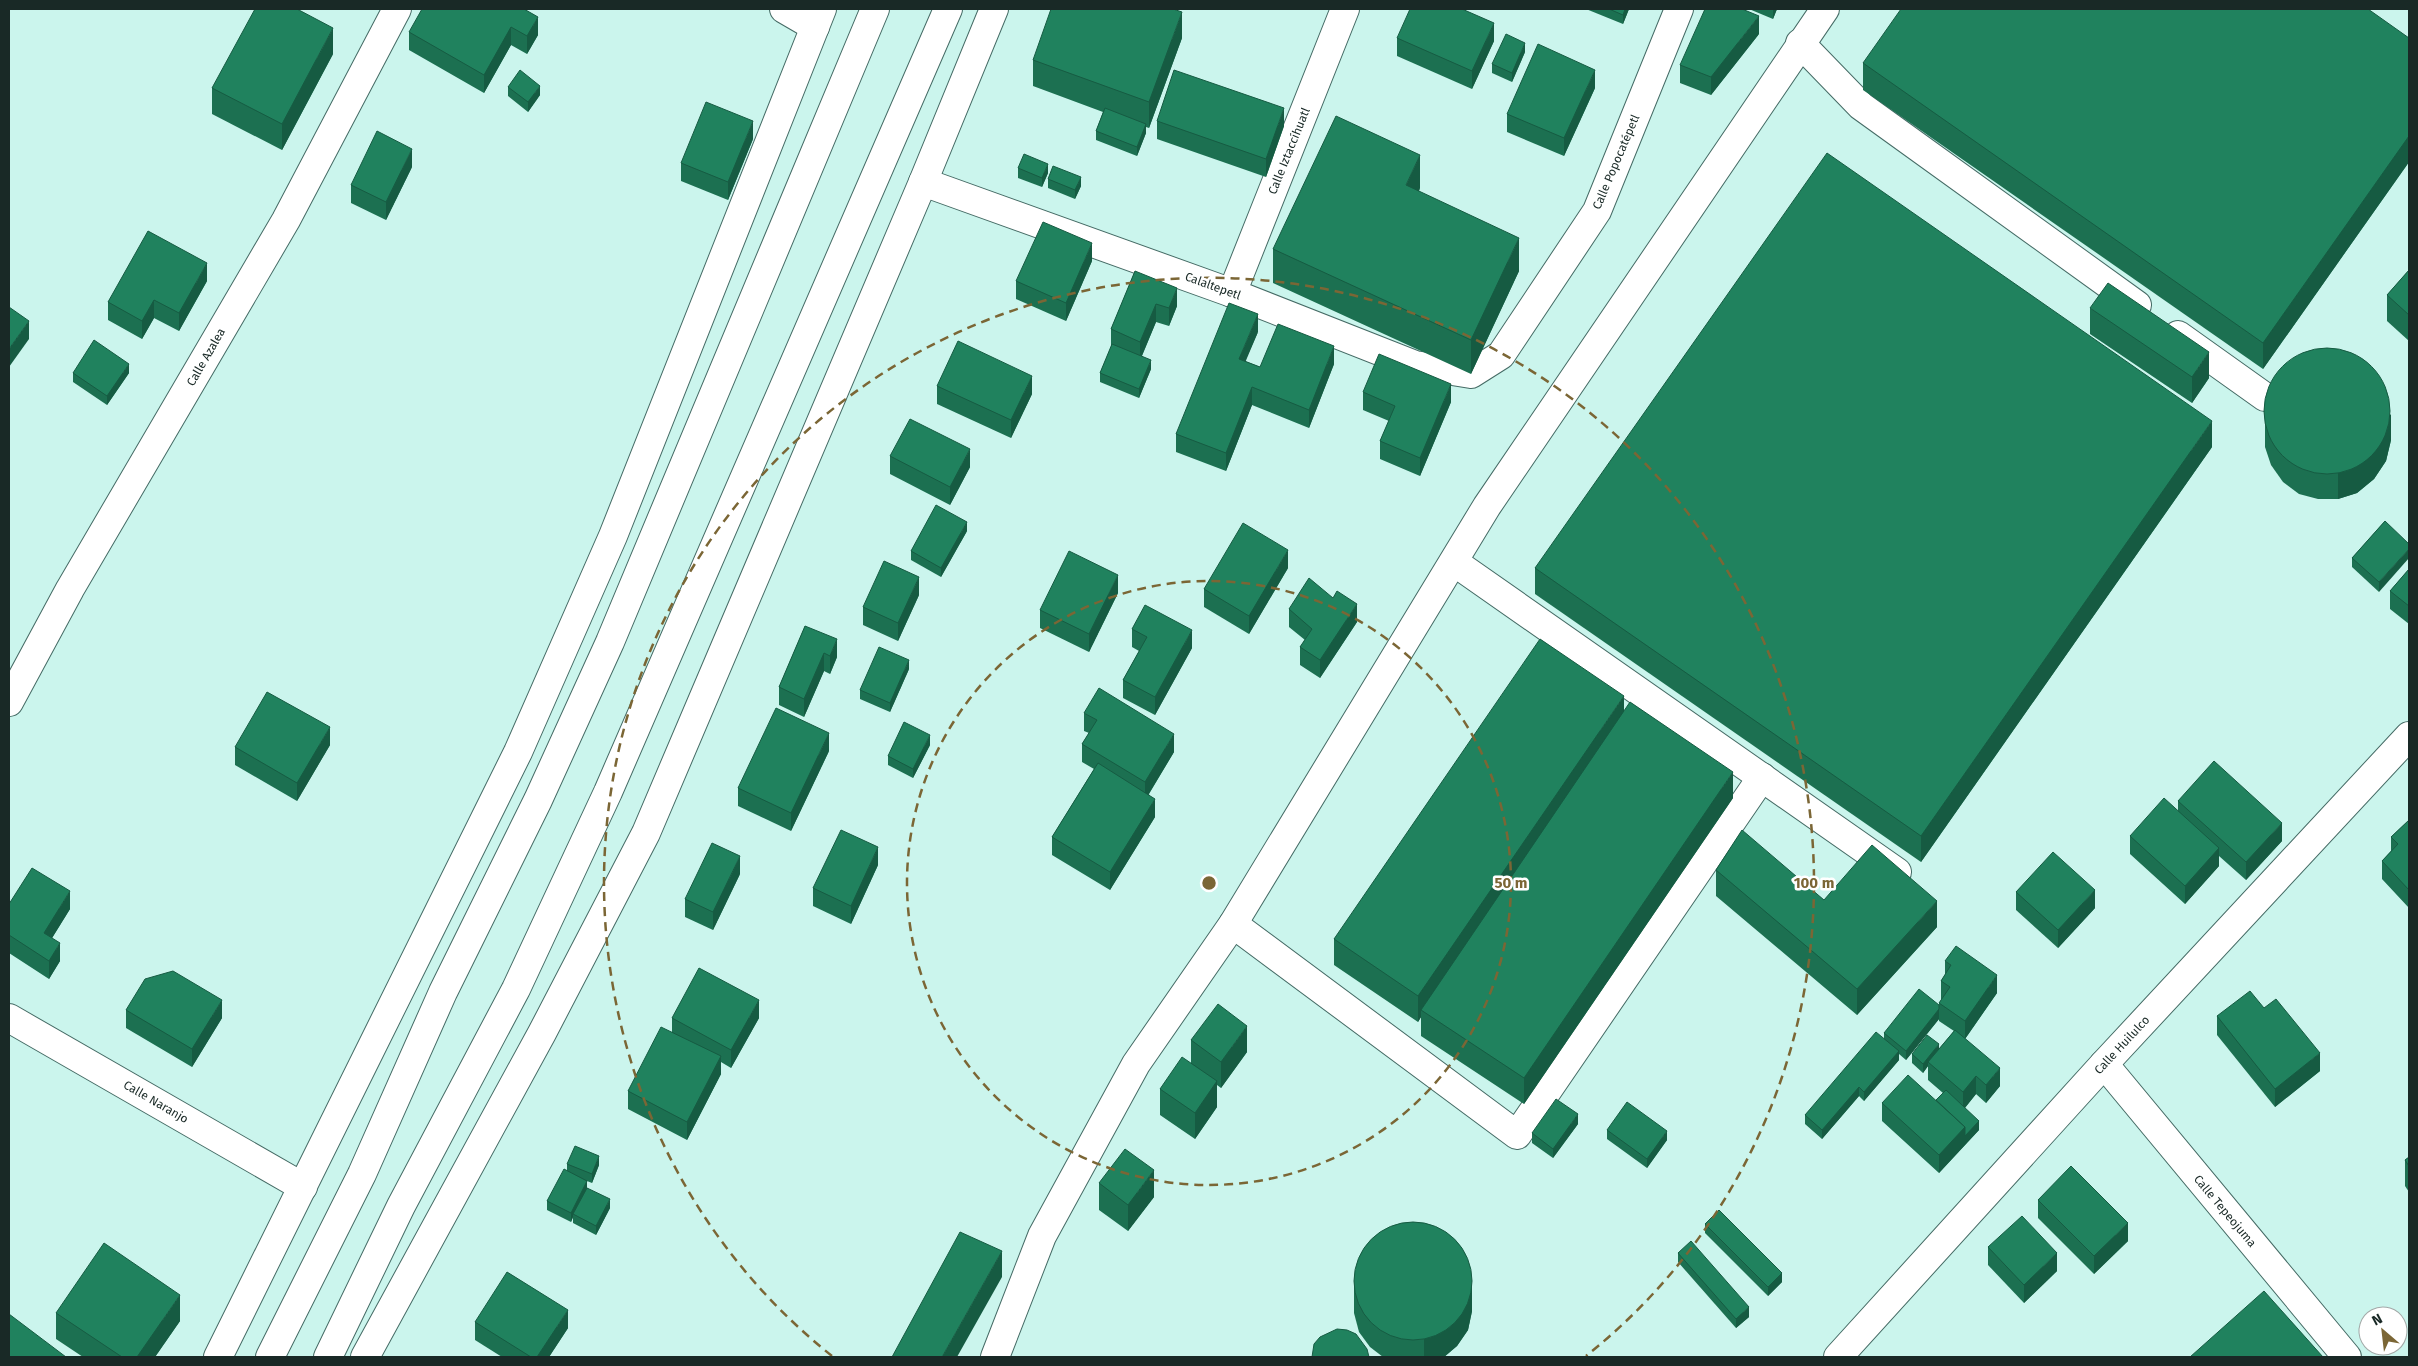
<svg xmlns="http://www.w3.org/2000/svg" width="2418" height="1366" font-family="'Fira Sans',sans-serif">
	<rect width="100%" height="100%" fill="#cbf5ed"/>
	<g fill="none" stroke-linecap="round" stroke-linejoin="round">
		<g stroke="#456b65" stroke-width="30">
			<g id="minor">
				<polyline points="784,9 815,27"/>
				<polyline points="1800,43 1861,106 2137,305"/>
				<polyline points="923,182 1232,293 1415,365 1471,374 1501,355 1597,211 1679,9"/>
				<polyline points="1232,293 1345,9"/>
				<polyline points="2178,335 2265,397"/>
				<polyline points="1454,562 1897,872"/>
				<polyline points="9,702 70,589 286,220 397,9"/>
				<polyline points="1233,924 1517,1135 1762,777"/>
				<polyline points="9,1018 303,1187"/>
				<polyline points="2104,1064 2347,1357"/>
				<polyline points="218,1357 518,752 613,536 822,9"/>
				<polyline points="365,1357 542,1033 646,833 923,182 994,9"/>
				<polyline points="995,1357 1042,1236 1136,1064 1233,924 1487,506 1825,9"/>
				<polyline points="1838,1357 2104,1064 2409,736"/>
			</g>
		</g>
		<g stroke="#456b65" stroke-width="30">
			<g id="major">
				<polyline points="270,1357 362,1174 443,992 538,800 610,642 875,9"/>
				<polyline points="328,1357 401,1206 516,989 608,792 948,9"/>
			</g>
		</g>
		<use href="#minor" stroke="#fff" stroke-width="28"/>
		<use href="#major" stroke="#fff" stroke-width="28"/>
	</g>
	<g fill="#1c7051">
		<polygon points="524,9 538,35 527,54 511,45 484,93 409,50 409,32"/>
		<polygon points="1586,9 1629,9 1623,24"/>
		<polygon points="1749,9 1777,9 1773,19"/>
		<polygon points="1759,34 1711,95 1680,83 1680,65"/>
		<polygon points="1182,38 1149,128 1146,127 1146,133 1137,156 1096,140 1096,131 1103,112 1033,86 1033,60"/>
		<polygon points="1397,38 1494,41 1472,89 1397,56"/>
		<polygon points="2409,38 2409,162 2263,369 1863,90 1863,63"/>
		<polygon points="1525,52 1512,82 1492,73 1492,64"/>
		<polygon points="333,54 282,150 212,114 212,88"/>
		<polygon points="508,87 540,95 528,112 508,96"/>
		<polygon points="1595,88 1564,156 1507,132 1507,114"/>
		<polygon points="1157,121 1284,126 1266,177 1157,139"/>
		<polygon points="753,139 728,200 681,181 681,163"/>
		<polygon points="412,167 386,220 351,203 351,185"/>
		<polygon points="1018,168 1048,173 1042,187 1018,178"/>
		<polygon points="1048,179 1081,186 1075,199 1048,188"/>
		<polygon points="1420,188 1419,191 1519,271 1471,374 1273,283 1273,249"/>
		<polygon points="1092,261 1066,321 1016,299 1016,281"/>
		<polygon points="2409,270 2409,341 2387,321 2387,295"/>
		<polygon points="1135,271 1177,306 1169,326 1156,322 1142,356 1151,369 1139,398 1100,382 1100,373 1111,347 1111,329"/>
		<polygon points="207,281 179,331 154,318 142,339 108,320 108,302"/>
		<polygon points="2090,308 2209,378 2192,403 2090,334"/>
		<polygon points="1258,332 1245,361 1260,367 1334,364 1309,428 1252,405 1226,471 1176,452 1176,434"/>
		<polygon points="73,373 129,373 107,405 73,382"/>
		<polygon points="937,386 1032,394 1011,438 937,404"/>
		<polygon points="1363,392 1451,402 1420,476 1380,459 1380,441 1389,421 1363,410"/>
		<polygon points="2265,400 2391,440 2386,461 2374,479 2357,493 2338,499 2318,499 2299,494 2283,482 2271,465 2265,447"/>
		<polygon points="2212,447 1921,862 1535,594 1535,568"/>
		<polygon points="890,456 970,467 950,505 890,474"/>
		<polygon points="2385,521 2379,592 2352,567 2352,558"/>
		<polygon points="967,531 941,577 911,560 911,551"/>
		<polygon points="1288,568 1249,634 1204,607 1204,589"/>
		<polygon points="2409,569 2409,624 2390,609 2390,591"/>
		<polygon points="1118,593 1089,652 1040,628 1040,610"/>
		<polygon points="919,595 898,641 863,625 863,607"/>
		<polygon points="1289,609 1357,622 1320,678 1300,665 1300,647 1305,640 1289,627"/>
		<polygon points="805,626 837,657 830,674 824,671 804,717 779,705 779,687"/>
		<polygon points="1132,629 1192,648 1155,715 1123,698 1123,680 1139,651 1132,647"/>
		<polygon points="909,669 890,712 860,699 860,690"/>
		<polygon points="1624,712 1733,798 1524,1104 1421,1036 1421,1017 1418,1022 1334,965 1334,939"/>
		<polygon points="1084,713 1174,752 1149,794 1155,817 1110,890 1052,855 1052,837 1094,769 1082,762 1082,744 1089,733 1084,731"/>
		<polygon points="330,745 297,801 235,765 235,747"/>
		<polygon points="930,745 913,778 888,765 888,756"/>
		<polygon points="829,751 791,831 738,806 738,788"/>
		<polygon points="2178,801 2282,841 2246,880 2219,856 2219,866 2185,904 2130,854 2130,836 2178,811"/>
		<polygon points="2409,820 2409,908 2382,879 2382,861 2391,851 2391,837"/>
		<polygon points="878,865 851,924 813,906 813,888"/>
		<polygon points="1716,870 1824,900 1937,927 1857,1015 1716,896"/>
		<polygon points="740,874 713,930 685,917 685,899"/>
		<polygon points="2016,892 2095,908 2058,948 2016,910"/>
		<polygon points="9,904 70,909 52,938 60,961 49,979 9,953"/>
		<polygon points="1945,961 1997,993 1965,1039 2000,1086 1986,1103 1976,1094 1965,1108 1979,1130 1939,1173 1882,1121 1882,1103 1936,1100 1943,1093 1928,1080 1928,1066 1923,1073 1912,1063 1912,1054 1939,1049 1954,1031 1939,1021 1939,1019 1906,1060 1899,1054 1899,1060 1864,1101 1859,1096 1822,1139 1805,1124 1805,1115 1884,1039 1884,1033 1939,1005 1939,1003 1942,999 1941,999 1941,981 1945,975"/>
		<polygon points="2264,1008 2320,1071 2275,1107 2217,1035 2217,1016"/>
		<polygon points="126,1010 222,1018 192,1067 126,1028"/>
		<polygon points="672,1018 759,1018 731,1068 721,1062 721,1074 687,1140 628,1109 628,1091 672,1032"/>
		<polygon points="1191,1040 1247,1052 1221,1088 1217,1085 1217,1107 1195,1139 1160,1115 1160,1089 1191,1063"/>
		<polygon points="1578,1124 1553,1158 1532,1143 1532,1133"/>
		<polygon points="1607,1130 1667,1140 1647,1168 1607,1139"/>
		<polygon points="2409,1157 2409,1192 2405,1186 2405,1160"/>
		<polygon points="567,1164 599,1165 592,1183 587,1181 587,1188 610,1208 596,1235 573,1223 573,1217 571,1222 547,1210 547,1201 567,1170"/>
		<polygon points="1099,1183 1154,1197 1128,1231 1099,1210"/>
		<polygon points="2038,1200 2128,1241 2094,1274 2038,1218"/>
		<polygon points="1705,1224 1782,1282 1768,1296 1705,1233"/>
		<polygon points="1988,1247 2057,1271 2024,1303 1988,1265"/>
		<polygon points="1678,1253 1749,1317 1736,1328 1678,1262"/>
		<polygon points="1354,1287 1472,1311 1468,1330 1457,1346 1444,1357 1383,1357 1370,1347 1359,1332 1354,1313"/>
		<polygon points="56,1313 180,1321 155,1357 83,1357 56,1339"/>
		<polygon points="475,1322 568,1328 549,1357 502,1357 475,1340"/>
	</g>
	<g fill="#165b42">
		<polygon points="1625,9 1629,9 1623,24 1623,15"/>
		<polygon points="1773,9 1777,9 1773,19"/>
		<polygon points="1182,12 1182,38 1149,128 1149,102"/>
		<polygon points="1759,16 1759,34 1711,95 1711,77"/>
		<polygon points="538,17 538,35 527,54 527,36"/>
		<polygon points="1494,23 1494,41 1472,89 1472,71"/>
		<polygon points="511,27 511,45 484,93 484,75"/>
		<polygon points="333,28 333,54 282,150 282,124"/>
		<polygon points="1525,43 1525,52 1512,82 1512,73"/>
		<polygon points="1595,70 1595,88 1564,156 1564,138"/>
		<polygon points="540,86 540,95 528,112 528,102"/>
		<polygon points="1284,108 1284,126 1266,177 1266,159"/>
		<polygon points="753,121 753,139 728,200 728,182"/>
		<polygon points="1146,124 1146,133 1137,156 1137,147"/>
		<polygon points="2409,136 2409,162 2263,369 2263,343"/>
		<polygon points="412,149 412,167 386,220 386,202"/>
		<polygon points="1420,155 1420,188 1406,219 1406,185"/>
		<polygon points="1048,164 1048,173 1042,187 1042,178"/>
		<polygon points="1081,177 1081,186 1075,199 1075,190"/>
		<polygon points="1519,238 1519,271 1471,374 1471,340"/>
		<polygon points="1092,243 1092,261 1066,321 1066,303"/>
		<polygon points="207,263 207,281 179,331 179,313"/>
		<polygon points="1177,288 1177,306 1169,326 1169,308"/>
		<polygon points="154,300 154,318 142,339 142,321"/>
		<polygon points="1156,304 1156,322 1140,360 1140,342"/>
		<polygon points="1258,314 1258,332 1239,377 1239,359"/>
		<polygon points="29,321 29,339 9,367 9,349"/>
		<polygon points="1334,346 1334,364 1309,428 1309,410"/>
		<polygon points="2209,352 2209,378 2192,403 2192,377"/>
		<polygon points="1151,360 1151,369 1139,398 1139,389"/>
		<polygon points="129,364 129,373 107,405 107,396"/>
		<polygon points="1032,376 1032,394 1011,438 1011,420"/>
		<polygon points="1451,384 1451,402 1420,476 1420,458"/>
		<polygon points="1252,387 1252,405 1226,471 1226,453"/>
		<polygon points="2391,414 2391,440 2386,461 2374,479 2357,493 2338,499 2338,473"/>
		<polygon points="2212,421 2212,447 1921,862 1921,836"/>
		<polygon points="970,449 970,467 950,505 950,487"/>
		<polygon points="967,522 967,531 941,577 941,568"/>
		<polygon points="2409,549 2409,558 2379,592 2379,582"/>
		<polygon points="1288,550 1288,568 1249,634 1249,616"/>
		<polygon points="1118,575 1118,593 1089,652 1089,634"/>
		<polygon points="919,577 919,595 898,641 898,623"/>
		<polygon points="1357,604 1357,622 1320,678 1320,660"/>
		<polygon points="1192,630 1192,648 1155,715 1155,697"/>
		<polygon points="837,639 837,657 830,674 830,656"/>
		<polygon points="824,653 824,671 804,717 804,699"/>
		<polygon points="909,660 909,669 890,712 890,703"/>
		<polygon points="1624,696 1624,722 1421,1010 1421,1017 1418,1022 1418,996"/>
		<polygon points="330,727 330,745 297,801 297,783"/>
		<polygon points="829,733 829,751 791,831 791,813"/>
		<polygon points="1174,734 1174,752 1145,800 1145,782"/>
		<polygon points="930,735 930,745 913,778 913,769"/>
		<polygon points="1733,772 1733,798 1524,1104 1524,1078"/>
		<polygon points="1155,799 1155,817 1110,890 1110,872"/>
		<polygon points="2282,823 2282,841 2246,880 2246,862"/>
		<polygon points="878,847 878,865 851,924 851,906"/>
		<polygon points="2219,848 2219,866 2185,904 2185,886"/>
		<polygon points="740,856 740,874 713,930 713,912"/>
		<polygon points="2095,890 2095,908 2058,948 2058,930"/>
		<polygon points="70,891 70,909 44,951 44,933"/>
		<polygon points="1937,901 1937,927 1857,1015 1857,989"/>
		<polygon points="60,943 60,961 49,979 49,961"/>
		<polygon points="1997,975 1997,993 1965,1039 1965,1021"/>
		<polygon points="222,1000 222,1018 192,1067 192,1049"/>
		<polygon points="759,1000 759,1018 731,1068 731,1050"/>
		<polygon points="1939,1009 1939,1019 1906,1060 1906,1051"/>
		<polygon points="1247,1026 1247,1052 1221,1088 1221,1062"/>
		<polygon points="1939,1044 1939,1054 1928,1062 1928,1066 1923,1073 1923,1064"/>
		<polygon points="1899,1051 1899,1060 1864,1101 1864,1092"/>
		<polygon points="2320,1053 2320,1071 2275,1107 2275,1089"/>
		<polygon points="721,1056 721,1074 687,1140 687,1122"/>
		<polygon points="2000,1068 2000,1086 1986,1103 1986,1085"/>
		<polygon points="1976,1076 1976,1094 1963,1110 1963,1092"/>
		<polygon points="1217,1081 1217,1107 1195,1139 1195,1113"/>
		<polygon points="1859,1087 1859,1096 1822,1139 1822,1130"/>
		<polygon points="1578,1114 1578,1124 1553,1158 1553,1149"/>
		<polygon points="1979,1121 1979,1130 1939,1173 1939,1155 1965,1127"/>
		<polygon points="1667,1131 1667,1140 1647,1168 1647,1159"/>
		<polygon points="599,1156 599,1165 592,1183 592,1174"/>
		<polygon points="1154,1170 1154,1197 1128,1231 1128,1205"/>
		<polygon points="587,1181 587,1190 573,1214 573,1217 571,1222 571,1213"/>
		<polygon points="610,1199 610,1208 596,1235 596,1226"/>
		<polygon points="2128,1223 2128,1241 2094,1274 2094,1256"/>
		<polygon points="1002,1251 1002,1277 957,1357 942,1357"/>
		<polygon points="2057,1253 2057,1271 2024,1303 2024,1285"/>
		<polygon points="1782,1273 1782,1282 1768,1296 1768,1287"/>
		<polygon points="1472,1285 1472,1311 1468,1330 1457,1346 1444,1357 1424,1357 1424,1339"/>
		<polygon points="180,1295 180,1321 155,1357 137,1357"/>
		<polygon points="1749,1307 1749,1317 1736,1328 1736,1319"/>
		<polygon points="568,1310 568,1328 549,1357 537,1357"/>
	</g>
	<g fill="#20825e" stroke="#165b42">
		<polygon points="255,9 297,9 333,28 282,124 212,88"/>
		<polygon points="422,9 524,9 538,17 527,36 511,27 484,75 409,32"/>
		<polygon points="1051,9 1173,9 1182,12 1149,102 1033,60"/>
		<polygon points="1410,9 1462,9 1494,23 1472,71 1397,38"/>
		<polygon points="1609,9 1625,9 1623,15"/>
		<polygon points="1705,9 1742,9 1759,16 1711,77 1680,65"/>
		<polygon points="1901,9 2368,9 2409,38 2409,136 2263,343 1863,63"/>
		<polygon points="1506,34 1525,43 1512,73 1492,64"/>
		<polygon points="1538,44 1595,70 1564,138 1507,114"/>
		<polygon points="520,70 540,86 528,102 508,87"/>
		<polygon points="1174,70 1284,108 1266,159 1157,121"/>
		<polygon points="706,102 753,121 728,182 681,163"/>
		<polygon points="1105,108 1146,124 1137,147 1096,131"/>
		<polygon points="1336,116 1420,155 1406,185 1519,238 1471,340 1273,249"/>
		<polygon points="377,131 412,149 386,202 351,185"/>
		<polygon points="1827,153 2212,421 1921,836 1535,568"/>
		<polygon points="1024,154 1048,164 1042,178 1018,168"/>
		<polygon points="1053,166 1081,177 1075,190 1048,179"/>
		<polygon points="1043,222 1092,243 1066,303 1016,281"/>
		<polygon points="148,231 207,263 179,313 154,300 142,321 108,302"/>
		<polygon points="2409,270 2409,315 2387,295"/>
		<polygon points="1135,271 1177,288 1169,308 1156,304 1140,342 1111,329"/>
		<polygon points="2108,283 2209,352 2192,377 2090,308"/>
		<polygon points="1229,303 1258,314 1239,359 1260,367 1278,324 1334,346 1309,410 1252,387 1226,453 1176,434"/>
		<polygon points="9,307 29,321 9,349"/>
		<polygon points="94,340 129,364 107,396 73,373"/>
		<polygon points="958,341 1032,376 1011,420 937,386"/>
		<polygon points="1112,344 1151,360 1139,389 1100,373"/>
		<circle cx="2327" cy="411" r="63"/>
		<polygon points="1379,354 1451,384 1420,458 1380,441 1395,406 1363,392"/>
		<polygon points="910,419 970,449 950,487 890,456"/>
		<polygon points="936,505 967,522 941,568 911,551"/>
		<polygon points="2385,521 2409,544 2409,549 2379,582 2352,558"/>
		<polygon points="1243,523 1288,550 1249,616 1204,589"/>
		<polygon points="1069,551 1118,575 1089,634 1040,610"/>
		<polygon points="884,561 919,577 898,623 863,607"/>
		<polygon points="2409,569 2409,606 2390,591"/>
		<polygon points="1309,578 1333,598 1337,591 1357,604 1320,660 1300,647 1312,629 1289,609"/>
		<polygon points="1145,605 1192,630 1155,697 1123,680 1147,637 1132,629"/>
		<polygon points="805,626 837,639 830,656 824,653 804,699 779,687"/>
		<polygon points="1540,639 1624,696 1418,996 1334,939"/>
		<polygon points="879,647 909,660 890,703 860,690"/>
		<polygon points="1099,688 1174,734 1145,782 1082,744 1097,720 1084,713"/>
		<polygon points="267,692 330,727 297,783 235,747"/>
		<polygon points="1630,702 1733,772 1524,1078 1421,1010"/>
		<polygon points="776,708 829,733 791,813 738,788"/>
		<polygon points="904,722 930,735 913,769 888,756"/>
		<polygon points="2214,761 2282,823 2246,862 2178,801"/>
		<polygon points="1098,763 1155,799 1110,872 1052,837"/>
		<polygon points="2164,798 2219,848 2185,886 2130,836"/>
		<polygon points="2409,820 2409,890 2382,861 2398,844 2391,837"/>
		<polygon points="841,830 878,847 851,906 813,888"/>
		<polygon points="1742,830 1824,900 1872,845 1937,901 1857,989 1716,870"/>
		<polygon points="712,843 740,856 713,912 685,899"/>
		<polygon points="2053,852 2095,890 2058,930 2016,892"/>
		<polygon points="32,868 70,891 44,933 60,943 49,961 9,935 9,904"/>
		<polygon points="1956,946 1997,975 1965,1021 1939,1003 1950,987 1941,981 1951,965 1945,961"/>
		<polygon points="699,968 759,1000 731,1050 672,1018"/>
		<polygon points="173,971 222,1000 192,1049 126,1010 145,979"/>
		<polygon points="1919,989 1939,1005 1939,1009 1906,1051 1884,1033"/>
		<polygon points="2250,991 2264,1008 2276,999 2320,1053 2275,1089 2217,1016"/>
		<polygon points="1218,1004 1247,1026 1221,1062 1191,1040"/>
		<polygon points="661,1027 721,1056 687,1122 628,1091"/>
		<polygon points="1955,1030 2000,1068 1986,1085 1976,1076 1963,1092 1928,1062"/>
		<polygon points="1876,1032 1899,1051 1864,1092 1859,1087 1822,1130 1805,1115"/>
		<polygon points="1927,1035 1939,1044 1923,1064 1912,1054"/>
		<polygon points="1182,1057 1217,1081 1195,1113 1160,1089"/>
		<polygon points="1908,1075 1965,1127 1939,1155 1882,1103"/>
		<polygon points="1946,1090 1979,1121 1965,1136 1965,1127 1936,1100"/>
		<polygon points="1556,1099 1578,1114 1553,1149 1532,1133"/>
		<polygon points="1627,1102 1667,1131 1647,1159 1607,1130"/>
		<polygon points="575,1146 599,1156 592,1174 567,1164"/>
		<polygon points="1125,1149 1154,1170 1128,1205 1099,1183"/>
		<polygon points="2409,1157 2409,1166 2405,1160"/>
		<polygon points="2071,1166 2128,1223 2094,1256 2038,1200"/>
		<polygon points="564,1169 587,1181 571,1213 547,1201"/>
		<polygon points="587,1188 610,1199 596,1226 573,1214"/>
		<polygon points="1719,1210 1782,1273 1768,1287 1705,1224"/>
		<polygon points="2022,1216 2057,1253 2024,1285 1988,1247"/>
		<circle cx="1413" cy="1281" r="59"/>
		<polygon points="960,1232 1002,1251 942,1357 892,1357"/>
		<polygon points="1691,1241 1749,1307 1736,1319 1678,1253"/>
		<polygon points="104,1243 180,1295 137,1357 122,1357 56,1313"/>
		<polygon points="507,1272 568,1310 537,1357 531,1357 475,1322"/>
		<polygon points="2264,1291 2323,1357 2190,1357"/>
		<polygon points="9,1314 66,1357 9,1357"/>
		<polygon points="1337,1329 1347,1330 1356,1334 1367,1349 1369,1357 1312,1357 1314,1344 1320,1337"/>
	</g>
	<g fill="none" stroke="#7b6635" stroke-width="2.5" stroke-dasharray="9 6">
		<circle cx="1209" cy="883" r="302"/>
		<path d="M832 1356A605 605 0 1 1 1586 1356"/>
	</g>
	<g text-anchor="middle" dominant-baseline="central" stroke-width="5" stroke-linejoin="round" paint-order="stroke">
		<g font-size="12" fill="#192926" stroke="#fff">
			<text transform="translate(1289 151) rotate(-68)">Calle Iztaccíhuatl</text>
			<text transform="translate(1616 162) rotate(-67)">Calle Popocatépetl</text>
			<text transform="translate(1213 286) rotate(20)">Calaltepetl</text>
			<text transform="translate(206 357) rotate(-60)">Calle Azalea</text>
			<text transform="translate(2122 1045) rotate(-47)">Calle Huilulco</text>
			<text transform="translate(156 1102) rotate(30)">Calle Naranjo</text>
			<text transform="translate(2225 1211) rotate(50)">Calle Tepeojuma</text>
		</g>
	</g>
	<circle cx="1209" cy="883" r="8" fill="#7b6635" stroke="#fff" stroke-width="2.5"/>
	<g font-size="15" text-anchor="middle" font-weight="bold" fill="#7b6635" stroke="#fff" stroke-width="5" stroke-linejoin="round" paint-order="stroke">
		<text x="1511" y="888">50 m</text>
		<text x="1814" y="888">100 m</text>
	</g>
	<rect width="2418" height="1366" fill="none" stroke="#192926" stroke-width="20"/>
	<g transform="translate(2383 1331) rotate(332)"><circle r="24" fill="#ffffff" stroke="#a3a9a8"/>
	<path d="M0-4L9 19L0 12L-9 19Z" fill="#7b6635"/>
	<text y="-8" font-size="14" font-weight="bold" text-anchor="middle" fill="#192926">N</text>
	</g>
</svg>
